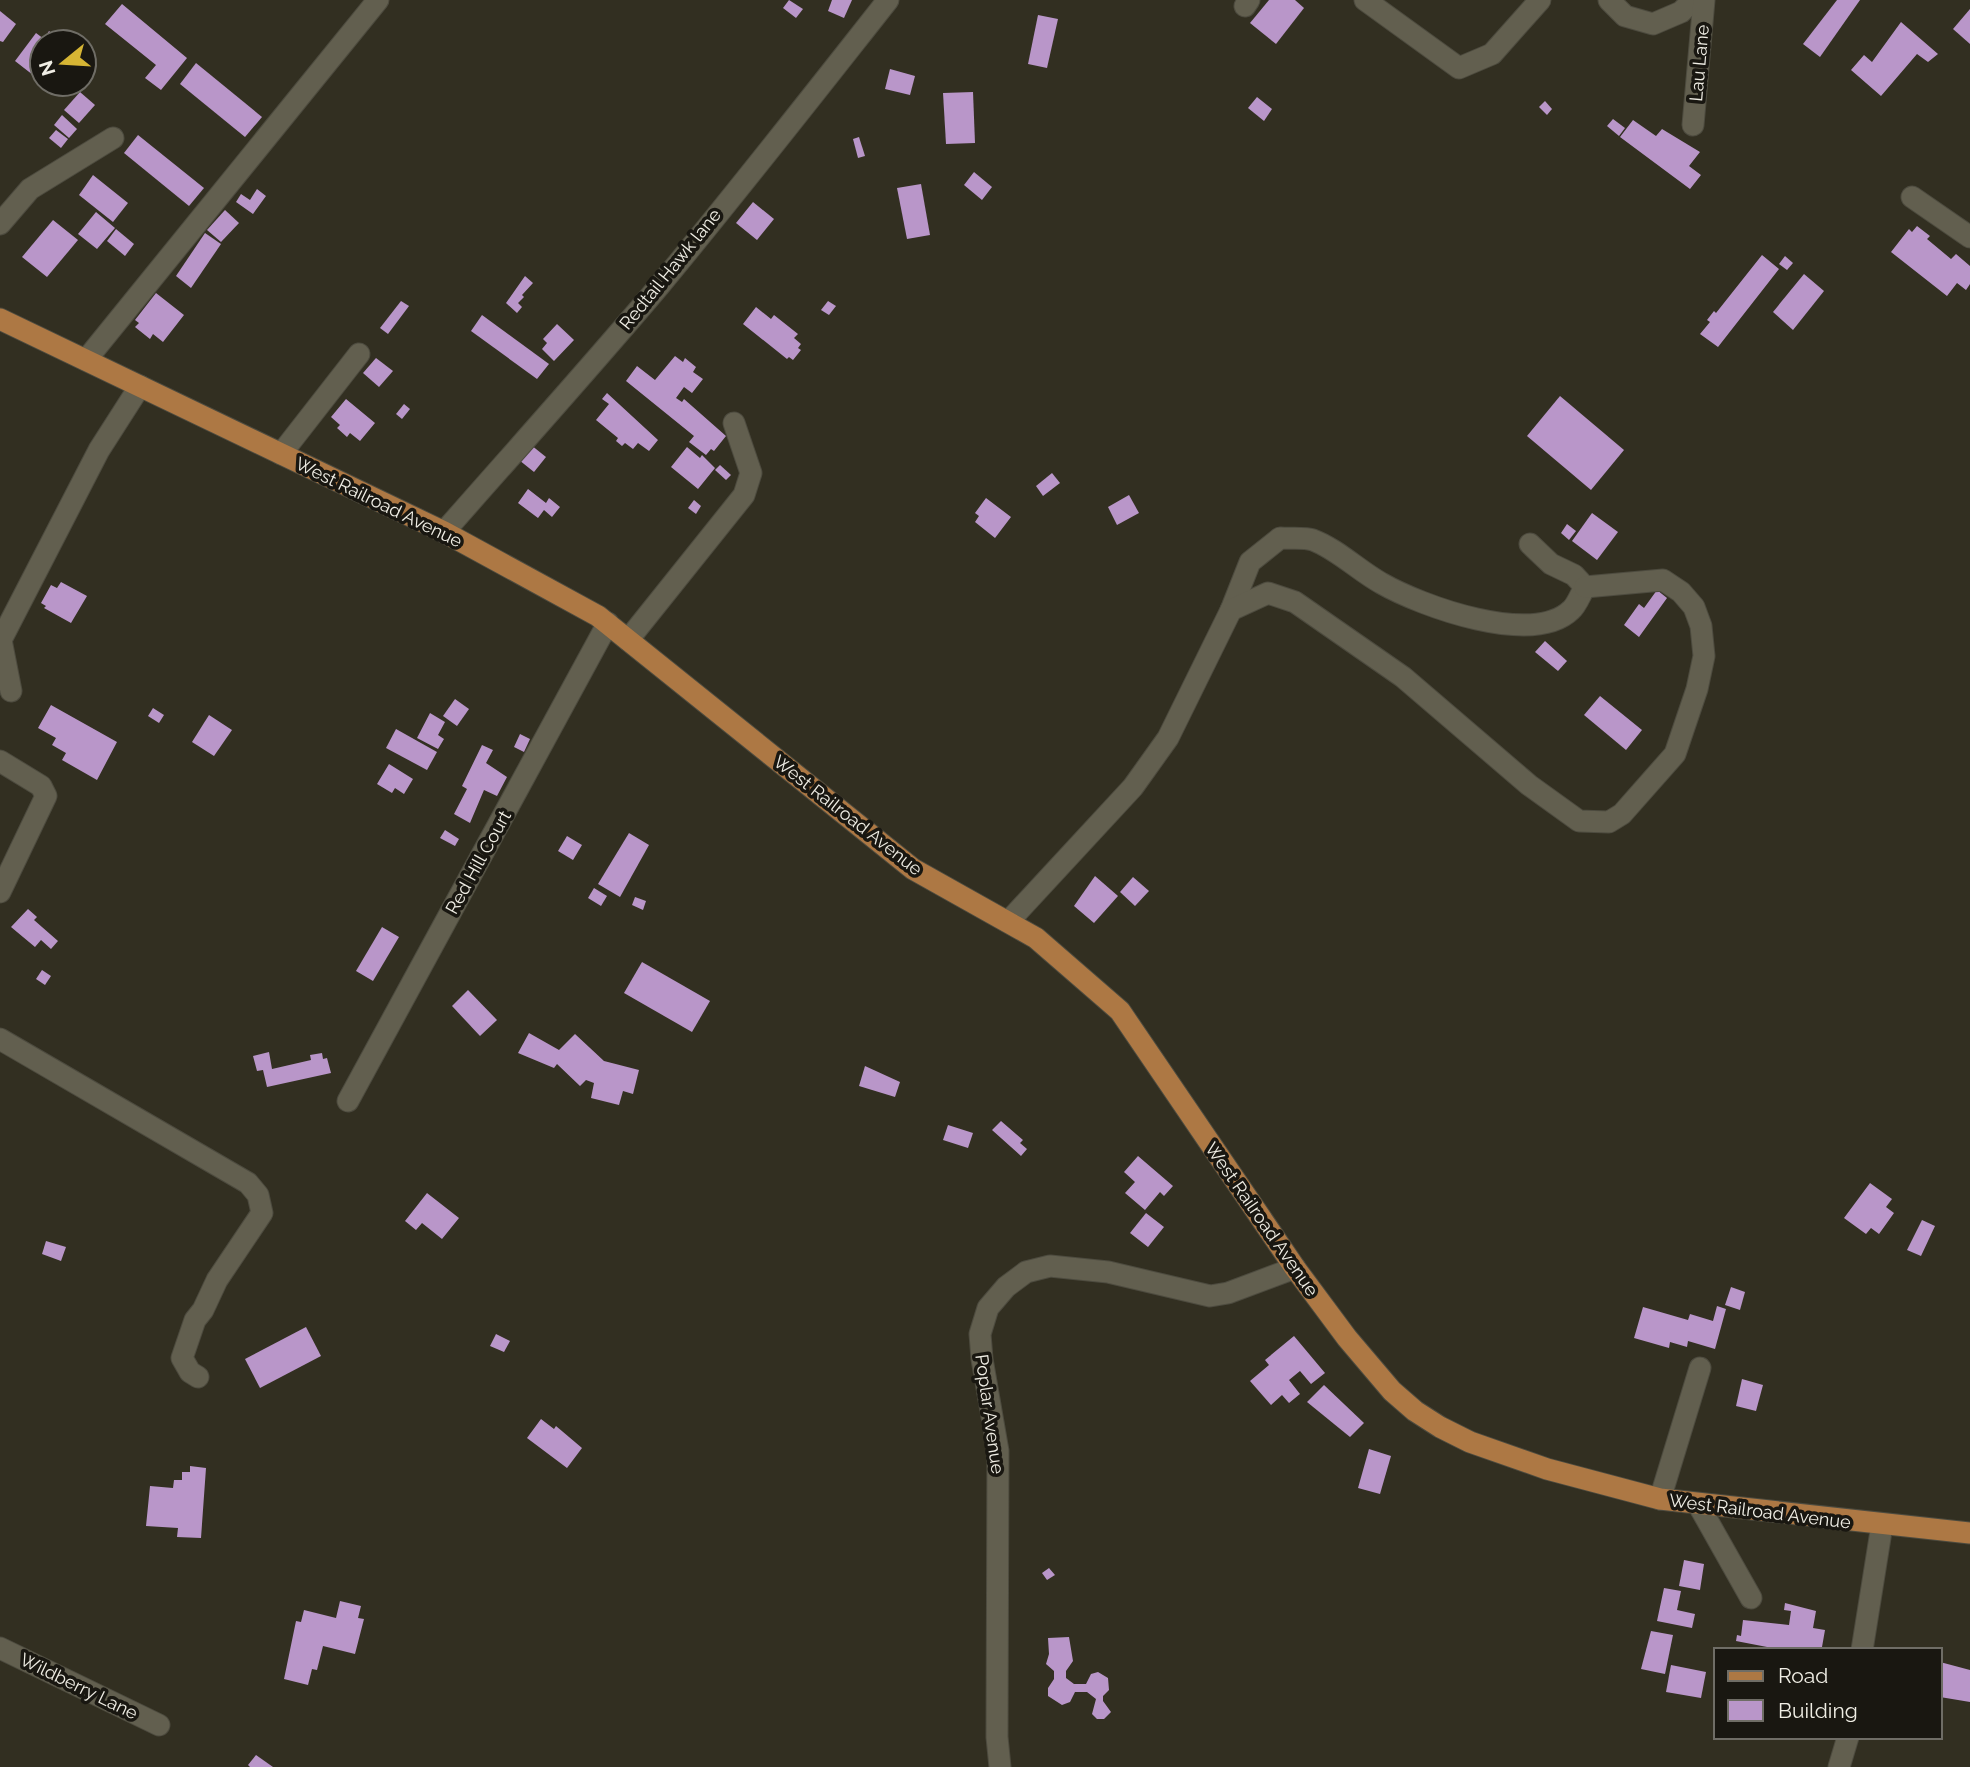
<svg xmlns="http://www.w3.org/2000/svg" width="1970" height="1767" font-family="Raleway,sans-serif">
	<rect width="100%" height="100%" fill="#322f21"/>
	<g fill="#b996c9">
		<polygon points="789,0 803,9 796,18 783,8"/>
		<polygon points="832,0 852,0 844,18 828,11"/>
		<polygon points="1269,0 1295,0 1304,8 1276,44 1250,23"/>
		<polygon points="1837,0 1860,0 1820,57 1803,44"/>
		<polygon points="122,4 187,58 161,90 145,78 156,65 105,24"/>
		<polygon points="1970,9 1970,44 1953,29"/>
		<polygon points="0,11 16,24 3,42 0,41"/>
		<polygon points="1038,15 1058,19 1047,68 1028,64"/>
		<polygon points="1901,22 1938,54 1928,62 1917,54 1881,96 1851,70 1864,55 1872,62"/>
		<polygon points="49,31 60,40 42,42 42,64 33,75 15,61 36,33 44,39"/>
		<polygon points="196,63 262,117 245,137 180,84"/>
		<polygon points="890,69 915,76 910,95 885,89"/>
		<polygon points="80,92 95,105 79,123 64,110"/>
		<polygon points="973,92 975,143 946,144 943,93"/>
		<polygon points="1257,97 1272,109 1264,121 1248,108"/>
		<polygon points="1545,101 1552,109 1547,115 1539,107"/>
		<polygon points="62,115 77,129 69,138 54,125"/>
		<polygon points="1613,119 1625,128 1619,136 1607,126"/>
		<polygon points="1633,120 1656,136 1662,129 1700,152 1689,166 1701,175 1690,189 1620,137"/>
		<polygon points="56,130 68,139 61,148 49,138"/>
		<polygon points="138,135 204,188 189,206 124,153"/>
		<polygon points="859,137 865,156 858,158 853,139"/>
		<polygon points="974,172 992,187 982,200 964,185"/>
		<polygon points="93,175 128,203 113,222 79,195"/>
		<polygon points="921,184 930,235 907,239 897,188"/>
		<polygon points="257,189 266,196 253,214 236,202 241,194 250,200"/>
		<polygon points="753,202 774,219 757,240 736,223"/>
		<polygon points="225,210 239,223 221,242 207,230"/>
		<polygon points="96,212 115,228 97,249 78,234"/>
		<polygon points="53,220 78,240 47,277 22,257"/>
		<polygon points="1917,226 1930,236 1927,239 1951,259 1956,254 1970,266 1970,284 1966,290 1957,283 1947,296 1891,252 1909,229 1912,232"/>
		<polygon points="116,229 134,244 125,256 107,241"/>
		<polygon points="205,233 221,244 191,288 176,276"/>
		<polygon points="1762,255 1779,269 1718,347 1700,334 1710,322 1707,320 1714,311 1716,313"/>
		<polygon points="1785,256 1793,263 1787,270 1779,264"/>
		<polygon points="1804,274 1824,291 1793,330 1773,312"/>
		<polygon points="525,276 533,283 522,295 524,297 518,303 522,307 517,313 506,303"/>
		<polygon points="156,293 184,315 163,342 153,334 150,339 135,327 139,323 135,320"/>
		<polygon points="401,301 409,306 388,334 380,328"/>
		<polygon points="828,301 836,306 829,315 821,310"/>
		<polygon points="756,307 771,319 774,315 798,334 794,338 801,344 798,348 801,350 793,360 789,357 787,359 743,324"/>
		<polygon points="482,315 549,364 537,379 471,331"/>
		<polygon points="557,324 574,340 554,361 542,349 547,343 543,339"/>
		<polygon points="675,356 683,362 685,358 696,367 693,372 703,379 692,393 684,387 676,398 682,402 684,399 726,436 714,451 711,449 706,455 689,442 694,436 626,381 637,366 655,380"/>
		<polygon points="376,358 393,371 379,387 363,373"/>
		<polygon points="607,393 658,440 649,451 638,443 633,449 625,443 622,446 616,441 618,438 596,420 609,404 602,399"/>
		<polygon points="1560,396 1624,450 1591,490 1527,436"/>
		<polygon points="346,399 375,423 360,441 350,433 347,437 337,428 340,425 331,417"/>
		<polygon points="404,404 410,409 402,419 396,414"/>
		<polygon points="531,445 546,457 534,472 519,460"/>
		<polygon points="687,447 700,458 702,455 715,468 698,489 671,467"/>
		<polygon points="720,465 731,475 726,480 715,470"/>
		<polygon points="1052,473 1060,483 1043,496 1036,486"/>
		<polygon points="528,489 546,503 549,498 560,507 552,517 544,510 538,518 518,503"/>
		<polygon points="1129,495 1139,513 1117,525 1108,507"/>
		<polygon points="986,498 1011,517 995,538 975,522 979,516 975,513"/>
		<polygon points="694,500 701,506 696,514 688,508"/>
		<polygon points="1592,513 1618,532 1597,560 1572,541"/>
		<polygon points="1567,524 1576,531 1569,540 1561,533"/>
		<polygon points="61,582 87,596 71,623 44,608 46,606 41,603 51,585 57,588"/>
		<polygon points="1657,590 1667,598 1639,637 1624,625 1639,604 1644,608"/>
		<polygon points="1545,641 1567,661 1558,671 1535,652"/>
		<polygon points="1600,696 1642,730 1626,750 1584,715"/>
		<polygon points="455,699 469,709 457,726 443,716"/>
		<polygon points="51,705 117,742 97,780 62,760 66,753 52,745 56,738 38,728"/>
		<polygon points="153,708 164,715 159,723 148,716"/>
		<polygon points="430,713 445,722 438,735 444,739 438,749 417,738"/>
		<polygon points="209,715 232,730 214,756 192,742"/>
		<polygon points="396,729 437,752 427,770 386,748"/>
		<polygon points="520,734 530,739 524,752 514,747"/>
		<polygon points="482,745 493,750 486,763 507,777 497,796 484,790 470,823 454,814 467,789 462,786"/>
		<polygon points="389,764 413,779 404,794 395,788 392,793 377,784"/>
		<polygon points="445,830 459,839 455,846 440,838"/>
		<polygon points="629,833 649,845 620,897 598,884"/>
		<polygon points="567,836 582,845 573,860 558,851"/>
		<polygon points="1095,876 1118,896 1094,923 1074,906"/>
		<polygon points="1133,877 1149,891 1135,906 1120,892"/>
		<polygon points="594,888 607,896 601,906 588,898"/>
		<polygon points="635,897 646,901 643,910 632,905"/>
		<polygon points="28,909 37,917 34,920 58,941 51,949 41,940 35,947 11,927"/>
		<polygon points="382,927 399,937 373,981 356,971"/>
		<polygon points="642,962 710,1001 692,1032 624,993"/>
		<polygon points="42,970 51,976 45,985 36,979"/>
		<polygon points="468,990 497,1020 480,1036 452,1006"/>
		<polygon points="529,1033 559,1050 575,1034 604,1061 639,1070 633,1094 623,1091 619,1105 591,1098 594,1083 586,1080 580,1086 557,1064 554,1068 518,1053"/>
		<polygon points="269,1052 272,1069 311,1060 310,1055 322,1053 323,1059 327,1058 331,1073 267,1087 263,1070 257,1071 253,1056"/>
		<polygon points="865,1066 900,1082 895,1097 859,1086"/>
		<polygon points="1001,1121 1023,1140 1020,1143 1027,1149 1021,1156 992,1130"/>
		<polygon points="948,1125 973,1133 968,1148 943,1140"/>
		<polygon points="1138,1156 1173,1186 1164,1196 1160,1192 1145,1210 1125,1193 1135,1182 1124,1172"/>
		<polygon points="1870,1183 1892,1199 1886,1207 1894,1213 1879,1234 1871,1228 1866,1234 1844,1218"/>
		<polygon points="427,1193 459,1218 442,1239 422,1223 416,1230 405,1221"/>
		<polygon points="1146,1213 1164,1227 1148,1247 1130,1233"/>
		<polygon points="1922,1220 1935,1226 1921,1256 1907,1250"/>
		<polygon points="46,1241 66,1247 61,1261 42,1254"/>
		<polygon points="1731,1287 1745,1292 1740,1310 1725,1305"/>
		<polygon points="1717,1306 1726,1309 1715,1349 1688,1341 1687,1347 1670,1342 1669,1348 1634,1338 1643,1307 1688,1320 1690,1314 1713,1321"/>
		<polygon points="306,1327 321,1356 260,1388 245,1359"/>
		<polygon points="496,1334 510,1341 504,1352 490,1346"/>
		<polygon points="1294,1336 1325,1373 1311,1384 1300,1371 1289,1380 1300,1394 1289,1403 1282,1395 1271,1405 1250,1381 1269,1365 1265,1360"/>
		<polygon points="1742,1379 1763,1385 1756,1411 1736,1406"/>
		<polygon points="1324,1385 1364,1423 1350,1437 1307,1402"/>
		<polygon points="541,1419 554,1429 556,1426 582,1448 567,1468 527,1438"/>
		<polygon points="1369,1449 1391,1456 1380,1494 1358,1488"/>
		<polygon points="190,1466 206,1468 201,1538 177,1537 178,1528 146,1526 150,1486 173,1488 174,1480 182,1480 182,1472 190,1472"/>
		<polygon points="1684,1560 1704,1564 1700,1590 1679,1586"/>
		<polygon points="1049,1568 1055,1575 1047,1580 1042,1573"/>
		<polygon points="1664,1588 1681,1591 1677,1610 1695,1614 1692,1628 1657,1621"/>
		<polygon points="340,1601 361,1606 358,1618 364,1619 355,1654 323,1646 317,1670 312,1669 308,1685 284,1679 296,1621 301,1622 304,1610 336,1618"/>
		<polygon points="1785,1603 1816,1611 1813,1628 1825,1630 1822,1647 1782,1650 1736,1641 1737,1635 1741,1636 1743,1620 1789,1625 1791,1611 1784,1610"/>
		<polygon points="1651,1631 1673,1635 1665,1674 1641,1669"/>
		<polygon points="1069,1637 1073,1661 1066,1671 1066,1678 1074,1684 1086,1684 1091,1674 1098,1672 1108,1678 1109,1690 1103,1696 1103,1701 1111,1712 1104,1719 1097,1719 1092,1714 1096,1699 1087,1692 1075,1692 1070,1702 1062,1705 1048,1696 1048,1688 1054,1679 1054,1671 1046,1664 1049,1654 1048,1638"/>
		<polygon points="1940,1662 1970,1670 1970,1702 1940,1697"/>
		<polygon points="1671,1665 1706,1672 1701,1698 1666,1692"/>
		<polygon points="256,1755 273,1767 250,1767 248,1765"/>
	</g>
	<g fill="none" stroke-linecap="round" stroke-linejoin="round">
		<g stroke="#4d4b3f" stroke-width="23">
			<g id="minor">
				<polyline points="1365,0 1459,68 1492,54 1540,0"/>
				<polyline points="1609,0 1625,16 1653,24 1681,12 1693,0"/>
				<polyline points="1245,6 1249,0"/>
				<polyline points="1693,125 1704,0"/>
				<polyline points="1912,197 1970,237"/>
				<polyline points="0,224 30,189 113,138"/>
				<polyline points="86,360 378,0"/>
				<polyline points="281,454 359,354"/>
				<path d="M444 532C516 450 590 368 660 285 738 191 813 95 888 0"/>
				<path d="M1231 610 1250 562 1280 538C1290 539 1304 537 1313 540 1337 549 1359 571 1381 583 1421 606 1533 647 1571 610 1577 605 1581 593 1585 587L1574 575 1551 564 1530 544"/>
				<polyline points="628,640 744,495 751,473 734,423"/>
				<polyline points="11,691 1,640 99,450 140,386"/>
				<polyline points="0,761 41,786 46,796 0,892"/>
				<polyline points="1009,921 1133,787 1168,738 1231,610 1268,593 1295,602 1403,677 1529,785 1579,821 1609,822 1622,814 1675,754 1697,689 1704,656 1701,626 1694,607 1681,592 1663,580 1585,587"/>
				<polyline points="0,1039 248,1183 258,1195 262,1213 217,1280 203,1310 195,1320 182,1358 190,1372 198,1377"/>
				<polyline points="348,1101 608,623"/>
				<polyline points="1660,1499 1700,1368"/>
				<polyline points="1698,1504 1751,1598"/>
				<polyline points="0,1648 159,1725"/>
				<polyline points="1862,1650 1882,1525"/>
				<polyline points="1000,1767 997,1737 998,1451 982,1359 980,1334 988,1308 1006,1287 1026,1272 1050,1266 1108,1272 1210,1296 1228,1293 1295,1268"/>
				<polyline points="1839,1767 1848,1737"/>
			</g>
		</g>
		<g stroke="#4d4b3f" stroke-width="23">
			<polyline id="major" points="0,319 444,532 598,616 913,869 1036,938 1120,1011 1295,1268 1347,1338 1392,1391 1415,1411 1440,1427 1470,1442 1547,1469 1660,1499 1970,1533"/>
		</g>
		<use href="#minor" stroke="#625f4f" stroke-width="21"/>
		<use href="#major" stroke="#ad7844" stroke-width="21"/>
	</g>
	<g text-anchor="middle" dominant-baseline="central" stroke-width="7" stroke-linejoin="round" paint-order="stroke">
		<g font-size="18" fill="#f0eee5" stroke="#191711">
			<text transform="translate(1699 63) rotate(-85)">Lau Lane</text>
			<text transform="translate(670 269) rotate(-51)">Redtail Hawk lane</text>
			<text transform="translate(379 502) rotate(26)">West Railroad Avenue</text>
			<text transform="translate(848 815) rotate(38)">West Railroad Avenue</text>
			<text transform="translate(478 862) rotate(-61)">Red Hill Court</text>
			<text transform="translate(1262 1219) rotate(55)">West Railroad Avenue</text>
			<text transform="translate(990 1414) rotate(82)">Poplar Avenue</text>
			<text transform="translate(1760 1511) rotate(7)">West Railroad Avenue</text>
			<text transform="translate(79 1686) rotate(26)">Wildberry Lane</text>
		</g>
	</g>
	<rect x="1714" y="1648" width="228" height="91" fill="#191711" stroke="#6f6d66" stroke-width="2"/>
	<rect x="1728" y="1671" width="35" height="10" fill="#ad7844" stroke="#6f6d66" stroke-width="2"/>
	<text x="1778" y="1683" font-size="21" fill="#f0eee5">Road</text>
	<rect x="1728" y="1700" width="35" height="21" fill="#b996c9" stroke="#6f6d66" stroke-width="2"/>
	<text x="1778" y="1718" font-size="21" fill="#f0eee5">Building</text>
	<g transform="translate(63 63) rotate(252)"><circle r="33" fill="#191711" stroke="#6f6d66" stroke-width="2"/>
	<path d="M0-5L12 26L0 18L-12 26Z" fill="#d6b534"/>
	<text y="-10" font-size="19" font-weight="bold" text-anchor="middle" fill="#f0eee5">N</text>
	</g>
</svg>
